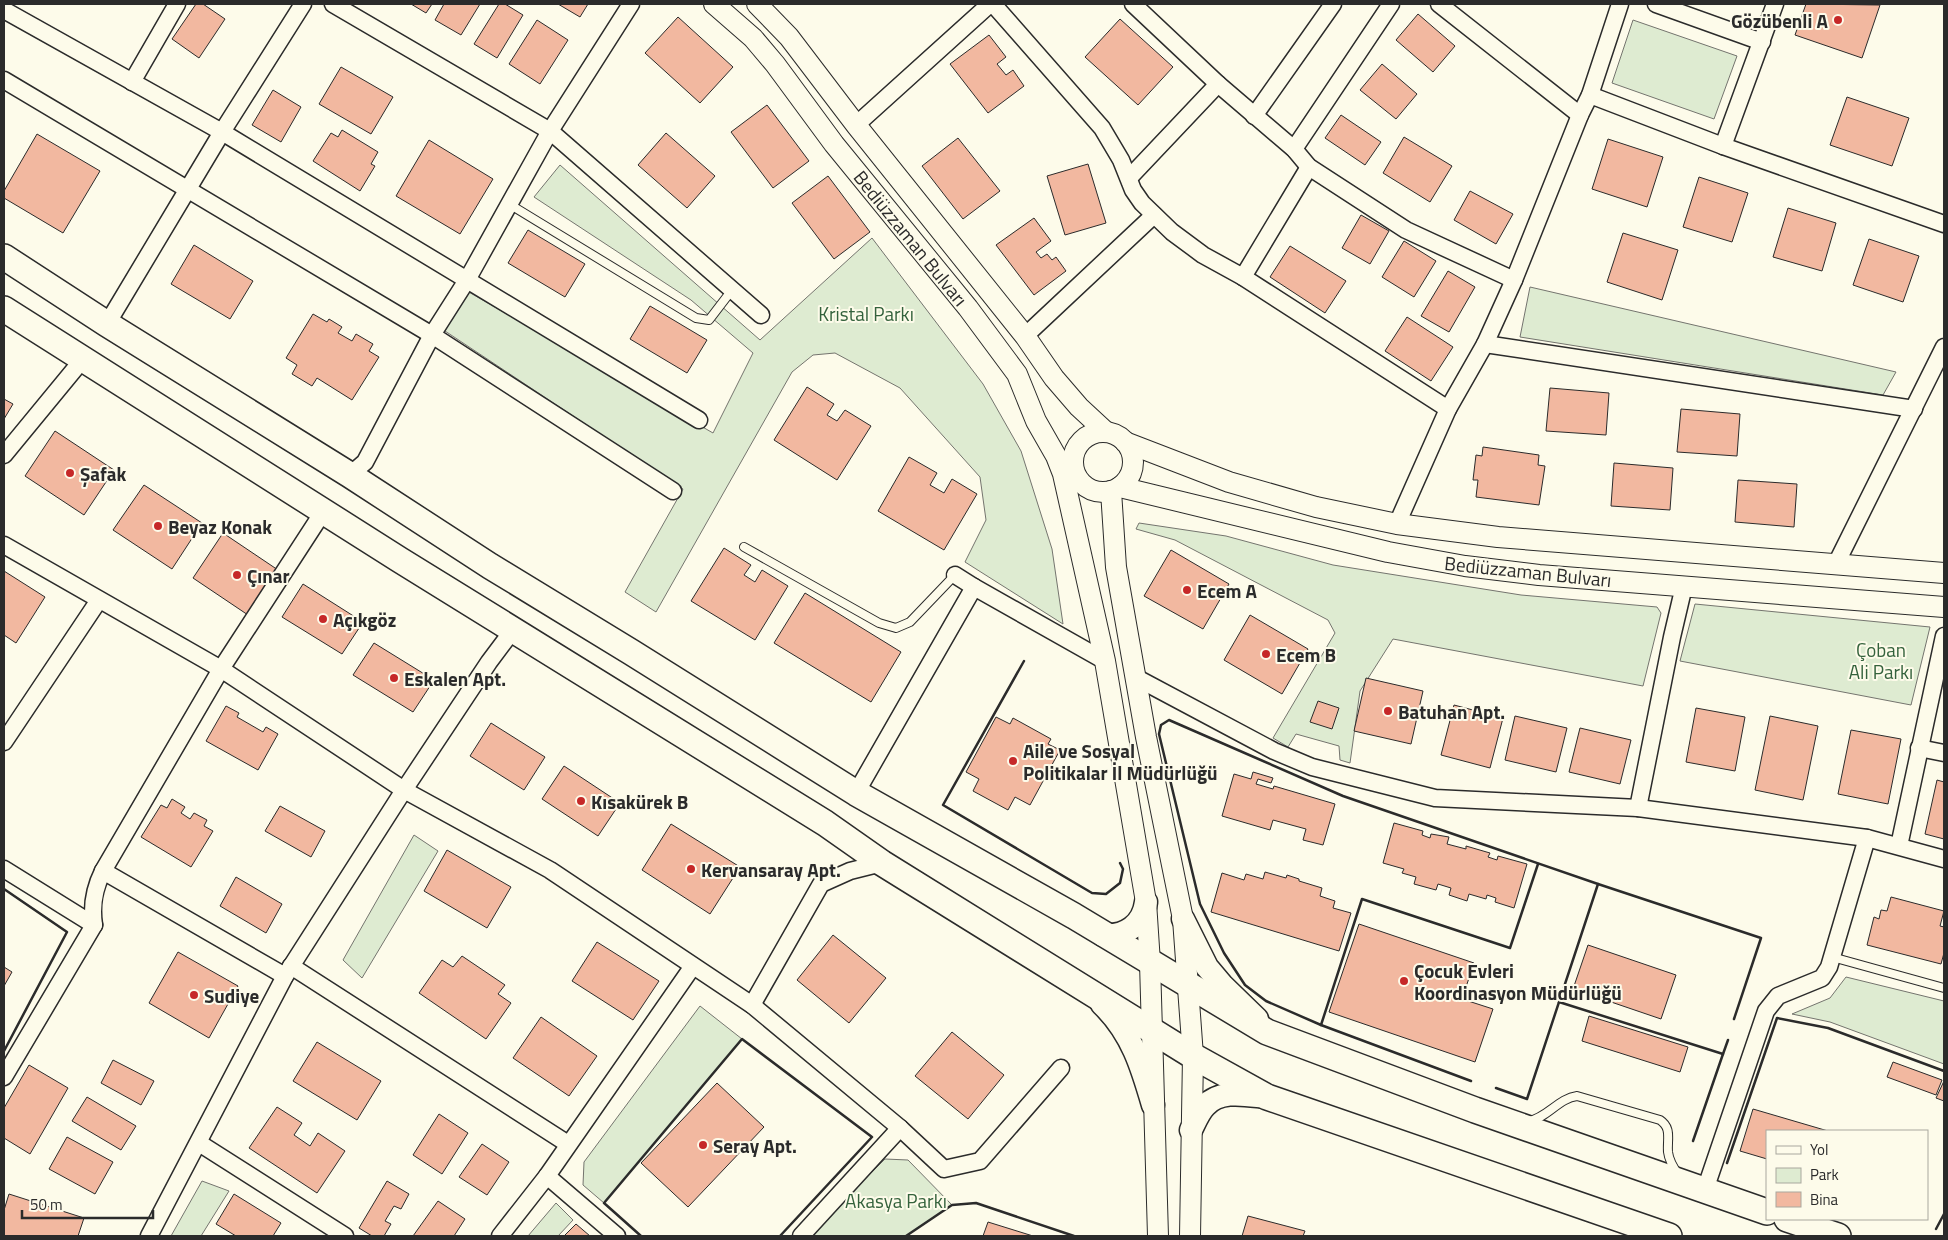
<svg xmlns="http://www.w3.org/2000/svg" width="1948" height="1240" font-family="'Titillium Web',sans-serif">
	<rect width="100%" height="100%" fill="#fdfbea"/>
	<g fill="#deebd1" stroke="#74746e">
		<polygon points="1633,20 1737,56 1714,119 1612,83"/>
		<polygon points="560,165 760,340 872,238 983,384 1021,451 1052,549 1063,624 965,562 986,520 980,477 900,388 835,353 813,355 792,372 656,612 625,592 683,489 442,329 467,291 713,433 753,353 691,300 534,197"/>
		<polygon points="1530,287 1896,372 1883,395 1520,337"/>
		<polygon points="1139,523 1226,536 1333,565 1521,595 1657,607 1661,613 1643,686 1393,639 1360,691 1350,763 1340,760 1339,746 1296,734 1288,747 1273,738 1335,633 1328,620 1175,540 1136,529"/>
		<polygon points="1695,604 1930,627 1911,705 1680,661"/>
		<polygon points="414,835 438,851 362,978 343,960"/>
		<polygon points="1846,977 1944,1001 1944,1064 1830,1022 1792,1014 1830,998"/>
		<polygon points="700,1006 742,1039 604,1203 583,1185 584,1162"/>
		<polygon points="885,1159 908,1160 952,1205 906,1236 808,1236"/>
		<polygon points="202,1181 229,1191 201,1236 171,1236"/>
		<polygon points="556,1203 573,1220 558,1236 528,1236"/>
	</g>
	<g fill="#f2b8a0" stroke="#2b2b2b">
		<polygon points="196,4 203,4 225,19 199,58 172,39"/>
		<polygon points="411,4 432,4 426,13"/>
		<polygon points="444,4 480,4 461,35 435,20"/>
		<polygon points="499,4 505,4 523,15 497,58 474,44"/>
		<polygon points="558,4 588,4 580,17"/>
		<polygon points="1806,4 1880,5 1862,58 1795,35"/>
		<polygon points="1418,14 1455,46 1433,72 1396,40"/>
		<polygon points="678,17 733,67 700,103 645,53"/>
		<polygon points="1120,19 1173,67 1138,105 1085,57"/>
		<polygon points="537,20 568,40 540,84 509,64"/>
		<polygon points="989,35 1006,57 997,64 1006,75 1013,70 1024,86 988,113 950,64"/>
		<polygon points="1382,64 1417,94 1396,119 1360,90"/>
		<polygon points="341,67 393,97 371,134 319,104"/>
		<polygon points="273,90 301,107 281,142 252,125"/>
		<polygon points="1847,97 1909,118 1892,166 1830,145"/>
		<polygon points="767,105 809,161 773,188 731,132"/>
		<polygon points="1341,115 1381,142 1365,165 1325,138"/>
		<polygon points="342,130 378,152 371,164 375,166 360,191 313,161 331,133 338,137"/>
		<polygon points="666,133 715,176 687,208 638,165"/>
		<polygon points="37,134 100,171 63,233 4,198 4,191"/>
		<polygon points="1404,137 1452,166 1430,202 1383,173"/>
		<polygon points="958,138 1000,191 963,219 922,166"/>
		<polygon points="1608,139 1663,157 1647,207 1592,189"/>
		<polygon points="429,140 493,179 460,234 396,196"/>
		<polygon points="1088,164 1106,223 1065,235 1047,176"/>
		<polygon points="828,176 870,232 834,259 792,203"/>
		<polygon points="1699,177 1748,193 1732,242 1683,227"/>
		<polygon points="1470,191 1513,214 1496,244 1454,220"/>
		<polygon points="1788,208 1836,223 1822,271 1773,257"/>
		<polygon points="1361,215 1389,231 1370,264 1342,248"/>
		<polygon points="1034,218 1051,241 1036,252 1041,258 1047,254 1052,260 1056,257 1066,271 1034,295 996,245"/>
		<polygon points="528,230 585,264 565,297 508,263"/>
		<polygon points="1623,233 1678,250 1662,300 1607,282"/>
		<polygon points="1869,239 1919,256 1903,302 1853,285"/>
		<polygon points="1404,241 1436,261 1414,297 1382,277"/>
		<polygon points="194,245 253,281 230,319 171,284"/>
		<polygon points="1290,246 1346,281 1325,313 1270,277"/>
		<polygon points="1448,271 1475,287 1449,332 1421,316"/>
		<polygon points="650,306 707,340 687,373 630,339"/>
		<polygon points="313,314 327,322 329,319 342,327 338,333 352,341 356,334 373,344 369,351 379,357 352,400 317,378 312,386 292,374 297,365 286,358"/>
		<polygon points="1407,317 1453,347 1431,381 1385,351"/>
		<polygon points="807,387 834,404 827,415 837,421 845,410 871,426 837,480 774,440"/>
		<polygon points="1550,388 1609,393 1606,435 1546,431"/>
		<polygon points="4,399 13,404 4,419"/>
		<polygon points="1681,409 1740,414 1737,456 1677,452"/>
		<polygon points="55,431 114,470 84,515 25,476"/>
		<polygon points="1483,447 1539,455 1538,465 1545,466 1539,505 1476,497 1478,480 1473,480 1476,455 1482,456"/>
		<polygon points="909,457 937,473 930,485 944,493 952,479 977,494 944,550 878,511"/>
		<polygon points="1614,463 1673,468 1670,510 1611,506"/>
		<polygon points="1738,480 1797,484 1794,527 1735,522"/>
		<polygon points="144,485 202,523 172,569 113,530"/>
		<polygon points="223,533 281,572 251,617 193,578"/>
		<polygon points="724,548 751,565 744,575 755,582 762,570 788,586 755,640 691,601"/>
		<polygon points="1171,550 1229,584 1203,629 1144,596"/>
		<polygon points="4,571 45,597 16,643 4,635"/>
		<polygon points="303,584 363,622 342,654 282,617"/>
		<polygon points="805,593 901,652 871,702 774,643"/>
		<polygon points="1250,615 1308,649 1282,694 1224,660"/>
		<polygon points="374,643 434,680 413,712 353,675"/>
		<polygon points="1366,678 1423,691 1411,744 1354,731"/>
		<polygon points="1318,701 1339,708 1332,729 1310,722"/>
		<polygon points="1454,705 1503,718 1490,768 1441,755"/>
		<polygon points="226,706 239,713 237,717 263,732 266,727 278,734 258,770 206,741"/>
		<polygon points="1696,708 1745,717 1735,771 1686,762"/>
		<polygon points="1515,716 1567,728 1556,772 1505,760"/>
		<polygon points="1770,716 1818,726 1803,800 1755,790"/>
		<polygon points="996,717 1010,724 1013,718 1051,739 1048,744 1060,750 1030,805 1015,797 1008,810 973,791 979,779 966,772"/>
		<polygon points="491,723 545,757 524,790 470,756"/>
		<polygon points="1580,728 1631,740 1620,784 1569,772"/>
		<polygon points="1851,730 1901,739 1888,804 1838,794"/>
		<polygon points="564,766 620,803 598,836 542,799"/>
		<polygon points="1253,772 1273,778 1271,783 1258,779 1256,784 1273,789 1274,786 1335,804 1323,845 1303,840 1306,829 1273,820 1270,830 1222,816 1234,774 1251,779"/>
		<polygon points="1937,780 1944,782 1944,839 1925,834"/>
		<polygon points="172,799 185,807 181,813 190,819 194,813 207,820 204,826 213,831 191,867 141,837 161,805 167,808"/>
		<polygon points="280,806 325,831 311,857 265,831"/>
		<polygon points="1394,823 1423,831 1422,835 1430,838 1431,834 1449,837 1447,844 1466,849 1466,846 1490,853 1488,857 1497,860 1498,856 1527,864 1514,908 1495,902 1496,898 1487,895 1486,899 1469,894 1467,901 1449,895 1451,888 1438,884 1436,890 1414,884 1416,877 1402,873 1404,869 1383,863"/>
		<polygon points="671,824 740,867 710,914 642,870"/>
		<polygon points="447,850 511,887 487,928 424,891"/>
		<polygon points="1265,872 1286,878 1287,875 1299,879 1299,881 1322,888 1320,896 1335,901 1333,908 1351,913 1339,951 1211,912 1222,873 1244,880 1246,874 1263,879"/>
		<polygon points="236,877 282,904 266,933 220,906"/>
		<polygon points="1891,897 1944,911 1940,926 1944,927 1944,953 1941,964 1867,945 1874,917 1879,919 1881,910 1887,911"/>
		<polygon points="1359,924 1474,963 1462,999 1493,1009 1475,1062 1329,1012"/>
		<polygon points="833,935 886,978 849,1023 797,980"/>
		<polygon points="597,942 659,981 633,1020 572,981"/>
		<polygon points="1588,945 1676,975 1661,1019 1573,989"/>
		<polygon points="178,952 238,986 209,1038 149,1003"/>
		<polygon points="462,956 505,985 498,994 511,1003 486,1039 419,993 442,960 453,967"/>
		<polygon points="4,967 12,972 4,986"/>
		<polygon points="1589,1016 1688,1047 1680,1072 1582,1041"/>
		<polygon points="541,1017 597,1056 569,1096 513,1058"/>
		<polygon points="952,1032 1004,1075 968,1119 915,1076"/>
		<polygon points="317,1042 381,1081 357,1120 293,1081"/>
		<polygon points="113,1060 154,1081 141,1105 101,1083"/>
		<polygon points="1893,1062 1942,1080 1936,1095 1887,1077"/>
		<polygon points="29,1065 68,1088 30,1154 4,1138 4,1108"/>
		<polygon points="1944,1081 1944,1101 1936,1098"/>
		<polygon points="717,1083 764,1127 688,1207 641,1163"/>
		<polygon points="87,1097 136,1126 121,1150 72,1121"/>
		<polygon points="277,1107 302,1123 294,1135 310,1146 318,1133 345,1151 317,1193 249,1148"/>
		<polygon points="1753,1109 1828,1131 1767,1131 1767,1159 1740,1151"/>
		<polygon points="439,1114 468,1133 442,1174 413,1155"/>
		<polygon points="67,1137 113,1162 95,1194 49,1169"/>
		<polygon points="482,1144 509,1162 487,1195 459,1177"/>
		<polygon points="387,1181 409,1194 401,1209 394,1206 385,1221 391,1224 384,1236 372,1236 359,1228"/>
		<polygon points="9,1194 84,1218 78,1236 4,1236 4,1210"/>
		<polygon points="234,1194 281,1223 273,1236 236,1236 216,1224"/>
		<polygon points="438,1201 465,1219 454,1236 413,1236"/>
		<polygon points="1248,1216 1305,1231 1303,1236 1242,1236"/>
		<polygon points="988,1222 1033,1236 983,1236"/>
		<polygon points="576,1224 590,1236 564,1236"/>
	</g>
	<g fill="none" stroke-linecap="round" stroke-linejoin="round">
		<g stroke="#2b2b2b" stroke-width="10">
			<g id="service">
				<polyline points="509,204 696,318 709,320 732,290"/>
				<polyline points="744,547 879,623 896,628 910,622 955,575"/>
				<polyline points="1832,957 1944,988"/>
				<path d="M1529 1121C1547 1118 1559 1098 1577 1096L1660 1120C1672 1128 1667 1139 1668 1152 1669 1160 1673 1167 1678 1174"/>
			</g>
		</g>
		<g stroke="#2b2b2b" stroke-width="19">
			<g id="minor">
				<polyline points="333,4 550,131 761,315"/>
				<polyline points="993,4 1102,128 1121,160 1133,190 1142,203 1172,232 1203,255 1243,277 1448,409"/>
				<polyline points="1133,4 1218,84 1294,149 1309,167 1406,230 1514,280"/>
				<polyline points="1439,4 1580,115"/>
				<polyline points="1656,4 1762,42"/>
				<polyline points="4,10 222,132 699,420"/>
				<polyline points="4,80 432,335 673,491"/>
				<polyline points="132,82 177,4"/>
				<polyline points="1590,95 1723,146 1944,224"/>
				<polyline points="1254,116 1333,4"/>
				<polyline points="856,125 990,4"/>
				<polyline points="1723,146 1775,4"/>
				<polyline points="1294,149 1391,4"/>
				<polyline points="1129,178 1218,84"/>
				<polyline points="1243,277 1309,167"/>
				<polyline points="107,324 222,132 303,4"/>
				<polyline points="1025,336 1154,215"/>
				<polyline points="1485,344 1914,409"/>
				<polyline points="4,455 83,359"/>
				<polyline points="350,475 365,462 432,335 467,280 550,131 631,4"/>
				<polyline points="1397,524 1448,409 1485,344 1514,280 1580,115 1590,95 1620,4"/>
				<polyline points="4,545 221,669 404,790 550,870 752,1005 900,1128 944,1169 980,1161 1061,1068"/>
				<polyline points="1836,564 1944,347"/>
				<polyline points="955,575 974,587"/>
				<polyline points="1135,677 1274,751 1312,767 1435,798 1638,808 1867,838 1944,859"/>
				<polyline points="4,742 99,600"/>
				<polyline points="1919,748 1944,753"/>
				<polyline points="856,793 974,587 1105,661"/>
				<polyline points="1638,808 1672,637 1684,586"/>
				<polyline points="1899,846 1944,636"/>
				<polyline points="4,869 94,925"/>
				<polyline points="103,871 285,976"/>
				<polyline points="291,966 568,1144"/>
				<polyline points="752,1005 821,884 850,871 882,863"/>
				<path d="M4 1077 94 925C91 905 94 889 103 871L221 669 323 512"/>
				<polyline points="199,1143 345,1236"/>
				<polyline points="547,1176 617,1236"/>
				<polyline points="1705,1190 1766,1011 1778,996 1822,978 1829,967 1867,838"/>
				<polyline points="149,1236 285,976 404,790 489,662 513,630"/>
				<polyline points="500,1236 547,1176 693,966"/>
				<polyline points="801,1236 900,1128"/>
			</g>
		</g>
		<g stroke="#2b2b2b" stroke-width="22">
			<g id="tertiary">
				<polyline points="714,4 753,38 775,64 834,144 968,308 1017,374 1036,421 1056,456 1063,474 1105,661 1146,902 1150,963 1158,1236"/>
				<polyline points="757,4 789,37 856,125 1025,336 1054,378 1079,407 1106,432"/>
				<circle cx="1103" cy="462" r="30"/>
				<polyline points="1125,442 1229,482 1316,507 1397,524 1498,537 1944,573"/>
				<polyline points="1120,487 1388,552 1465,566 1539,575 1944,607"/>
				<polyline points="1111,491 1116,567 1146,737 1183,919 1193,1056 1190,1236"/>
			</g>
		</g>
		<g stroke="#2b2b2b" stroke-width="25">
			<g id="secondary">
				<polyline points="1183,919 1207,967 1223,986 1257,1019"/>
				<path d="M1103 935C1125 937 1143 925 1146 902"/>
				<path d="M1102 1004C1132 1033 1142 1067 1153 1105"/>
				<path d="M1191 1130C1195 1122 1199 1112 1205 1106 1220 1089 1246 1095 1266 1097"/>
			</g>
		</g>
		<g stroke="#2b2b2b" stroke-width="28">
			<g id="primary">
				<polyline points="4,257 107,324 350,475 490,566 631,652 856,793 1074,916 1267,1032 1475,1110 1767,1212"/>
				<polyline points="4,309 400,560 825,823 882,863 1193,1056 1267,1097 1669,1236"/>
				<polyline points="1787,1219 1838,1236"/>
			</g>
		</g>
		<use href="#service" stroke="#fdfbea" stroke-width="8"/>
		<use href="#minor" stroke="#fdfbea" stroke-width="16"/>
		<use href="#tertiary" stroke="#fdfbea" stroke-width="20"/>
		<use href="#secondary" stroke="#fdfbea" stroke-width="22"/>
		<use href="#primary" stroke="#fdfbea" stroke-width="25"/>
		<g stroke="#2b2b2b" stroke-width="2.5">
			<polyline points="1024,661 943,805 1092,893 1106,894 1120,883 1123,869 1120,863"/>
			<polyline points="1598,884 1761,938 1734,1019"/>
			<polyline points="4,889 67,932 4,1051"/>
			<polyline points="1559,1002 1723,1054 1728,1040"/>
			<polyline points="1321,1025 1362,899 1510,948 1538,864"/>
			<polyline points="1471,1081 1321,1025 1266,1001 1245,985 1224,953 1200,904 1159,734 1161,725 1169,720 1343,796 1598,884 1527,1099 1496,1088"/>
			<polyline points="1693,1141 1723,1054"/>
			<polyline points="1727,1163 1777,1018 1828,1028 1944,1071"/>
			<polyline points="1936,1229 1944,1214"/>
			<polyline points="641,1236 604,1203 742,1039 872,1137 780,1236"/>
			<polyline points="906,1236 952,1205 976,1203 1074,1236"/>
		</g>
	</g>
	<g fill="#c62828" stroke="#fdfbea" stroke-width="2">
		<circle cx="1838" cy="20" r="5"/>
		<circle cx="70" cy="473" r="5"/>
		<circle cx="158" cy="526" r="5"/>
		<circle cx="237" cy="575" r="5"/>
		<circle cx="1187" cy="590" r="5"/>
		<circle cx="323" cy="619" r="5"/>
		<circle cx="1266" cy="654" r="5"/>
		<circle cx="394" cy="678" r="5"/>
		<circle cx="1388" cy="711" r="5"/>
		<circle cx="1013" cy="761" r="5"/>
		<circle cx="581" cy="801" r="5"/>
		<circle cx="691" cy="869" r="5"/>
		<circle cx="1404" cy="981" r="5"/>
		<circle cx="194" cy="995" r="5"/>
		<circle cx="703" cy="1145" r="5"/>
	</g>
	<g text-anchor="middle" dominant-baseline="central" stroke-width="4" stroke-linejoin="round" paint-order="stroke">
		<g font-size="19" font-weight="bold" fill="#2b2b2b" stroke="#fdfbea" text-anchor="start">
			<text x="1828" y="20" text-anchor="end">Gözübenli A</text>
			<text x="80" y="473">Şafak</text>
			<text x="168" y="526">Beyaz Konak</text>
			<text x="247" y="575">Çınar</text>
			<text x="1197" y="590">Ecem A</text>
			<text x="333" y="619">Açıkgöz</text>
			<text x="1276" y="654">Ecem B</text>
			<text x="404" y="678">Eskalen Apt.</text>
			<text x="1398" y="711">Batuhan Apt.</text>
			<text x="1023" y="750">Aile ve Sosyal<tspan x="1023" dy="22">Politikalar İl Müdürlüğü</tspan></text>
			<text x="591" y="801">Kısakürek B</text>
			<text x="701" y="869">Kervansaray Apt.</text>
			<text x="1414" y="970">Çocuk Evleri<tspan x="1414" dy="22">Koordinasyon Müdürlüğü</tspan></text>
			<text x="204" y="995">Sudiye</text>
			<text x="713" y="1145">Seray Apt.</text>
		</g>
		<g font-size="19" fill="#2b2b2b" stroke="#fdfbea">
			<text transform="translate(911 238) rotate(51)">Bediüzzaman Bulvarı</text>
			<text transform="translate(1528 571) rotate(6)">Bediüzzaman Bulvarı</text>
		</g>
		<g font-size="19" fill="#34623c" stroke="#fdfbea">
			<text x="866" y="313">Kristal Parkı</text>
			<text x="1881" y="649">Çoban<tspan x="1881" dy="22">Ali Parkı</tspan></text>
			<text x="896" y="1200">Akasya Parkı</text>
		</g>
	</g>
	<rect width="1948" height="1240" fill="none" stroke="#2b2b2b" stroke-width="10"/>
	<rect x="1766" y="1130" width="162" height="90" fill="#fdfbea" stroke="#a9a89e"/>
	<rect x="1776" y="1146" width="25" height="8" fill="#fdfbea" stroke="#a9a89e"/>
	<text x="1810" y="1155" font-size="15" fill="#2b2b2b">Yol</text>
	<rect x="1776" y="1168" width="25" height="15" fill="#deebd1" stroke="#a9a89e"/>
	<text x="1810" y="1180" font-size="15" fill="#2b2b2b">Park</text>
	<rect x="1776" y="1192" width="25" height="15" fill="#f2b8a0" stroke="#a9a89e"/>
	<text x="1810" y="1205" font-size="15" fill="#2b2b2b">Bina</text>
	<path d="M22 1210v8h131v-8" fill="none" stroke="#2b2b2b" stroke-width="2.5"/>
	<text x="30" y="1210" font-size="15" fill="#2b2b2b" stroke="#fdfbea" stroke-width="4" paint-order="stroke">50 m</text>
</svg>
